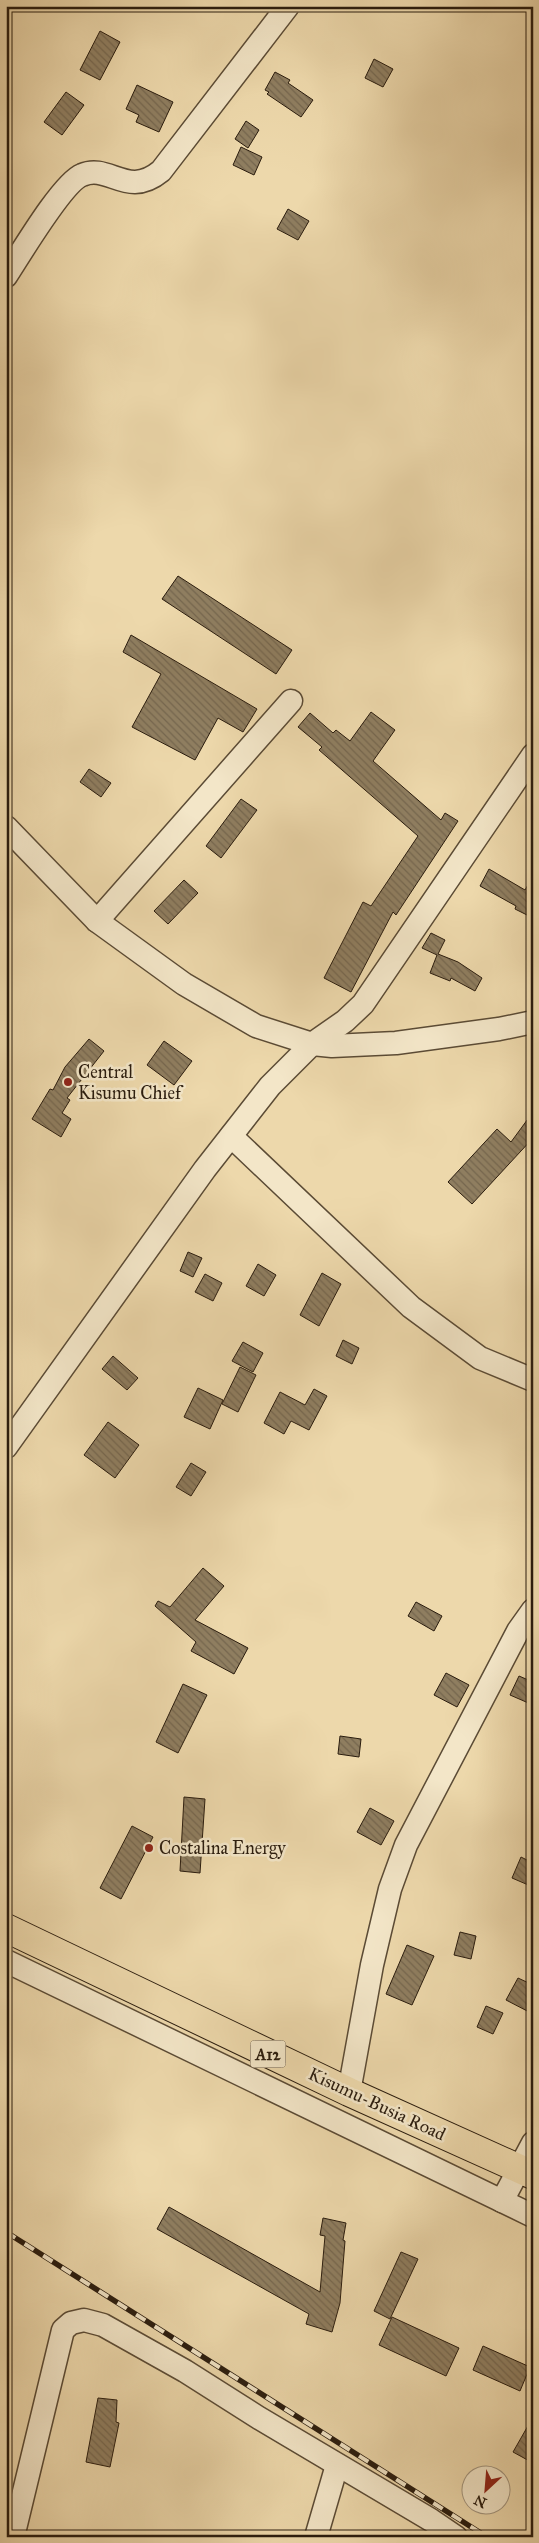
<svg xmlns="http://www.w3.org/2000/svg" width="539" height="2543" font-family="'IM FELL Great Primer',serif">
	<defs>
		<pattern id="building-back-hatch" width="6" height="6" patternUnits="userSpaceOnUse" patternTransform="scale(1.25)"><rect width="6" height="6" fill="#8f7e60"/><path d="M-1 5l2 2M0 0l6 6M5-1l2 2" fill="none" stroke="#75664e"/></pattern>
	</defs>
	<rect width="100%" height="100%" fill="#edd8ab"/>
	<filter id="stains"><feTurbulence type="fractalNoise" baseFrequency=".004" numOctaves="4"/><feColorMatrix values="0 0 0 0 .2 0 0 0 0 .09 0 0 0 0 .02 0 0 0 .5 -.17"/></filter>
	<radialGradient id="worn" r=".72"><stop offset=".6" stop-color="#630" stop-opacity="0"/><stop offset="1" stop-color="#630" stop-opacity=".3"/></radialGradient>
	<g fill="url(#building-back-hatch)" stroke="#2a1c0e">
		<polygon points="100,31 120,42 100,80 80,70"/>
		<polygon points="374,59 393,69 383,87 365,78"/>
		<polygon points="275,72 290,80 288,83 313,100 301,117 267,94 269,92 265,90"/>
		<polygon points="137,85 173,102 159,132 136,122 139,115 126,109"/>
		<polygon points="66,92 84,105 62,135 44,122"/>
		<polygon points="246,121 259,130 248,148 235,139"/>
		<polygon points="241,147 262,157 254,175 233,165"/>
		<polygon points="288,209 309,221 298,240 277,229"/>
		<polygon points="178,576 292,650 276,674 162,599"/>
		<polygon points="131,635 257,709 243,732 218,718 195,760 132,727 161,674 123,652"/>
		<polygon points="371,712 395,730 373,761 441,820 445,813 458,821 396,915 393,912 351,992 324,978 363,902 371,906 418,836 319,750 322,747 298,727 310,713 333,733 336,730 350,741"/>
		<polygon points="89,769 111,783 101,797 80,782"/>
		<polygon points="241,799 257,810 221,858 206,846"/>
		<polygon points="489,869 525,890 533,876 533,918 515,909 516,906 480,886"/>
		<polygon points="184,880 198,893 168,924 154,911"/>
		<polygon points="431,933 445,940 438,954 458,962 482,978 475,991 451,978 450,981 430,973 437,955 422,948"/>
		<polygon points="89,1039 104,1051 67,1098 70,1100 62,1113 71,1119 61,1137 32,1119 50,1089 53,1090 65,1067"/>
		<polygon points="164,1041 192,1061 174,1085 147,1065"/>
		<polygon points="533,1112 533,1138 472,1204 448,1182 497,1129 511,1142"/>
		<polygon points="188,1252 202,1258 193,1277 180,1271"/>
		<polygon points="258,1264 276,1275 264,1296 246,1286"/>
		<polygon points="322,1273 341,1284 319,1326 300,1315"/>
		<polygon points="205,1274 222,1283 213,1301 195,1292"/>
		<polygon points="343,1340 359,1348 352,1364 336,1356"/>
		<polygon points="243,1342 263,1353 253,1372 232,1361"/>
		<polygon points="113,1356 138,1378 127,1390 102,1369"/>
		<polygon points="240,1367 256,1375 238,1412 222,1404"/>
		<polygon points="198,1388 223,1400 210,1429 184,1417"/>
		<polygon points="314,1389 327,1396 309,1430 291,1421 284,1434 264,1423 280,1392 305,1405"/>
		<polygon points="108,1422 139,1445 115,1478 84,1455"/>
		<polygon points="191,1463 206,1472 191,1496 176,1487"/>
		<polygon points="203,1568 224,1586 195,1620 248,1648 234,1674 191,1651 196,1642 155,1606 158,1601 170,1607"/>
		<polygon points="416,1602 442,1616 434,1631 408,1616"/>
		<polygon points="446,1673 469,1685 457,1707 434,1695"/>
		<polygon points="519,1676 533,1682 533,1705 510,1695"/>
		<polygon points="183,1684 207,1695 178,1753 156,1742"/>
		<polygon points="340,1736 361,1739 359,1757 338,1754"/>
		<polygon points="184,1797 205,1799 200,1873 180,1871"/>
		<polygon points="370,1808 394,1821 381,1845 357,1832"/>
		<polygon points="132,1826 153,1837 121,1899 100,1888"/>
		<polygon points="521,1857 533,1863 533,1887 512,1878"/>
		<polygon points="460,1932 476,1936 471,1959 454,1955"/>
		<polygon points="407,1945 434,1956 412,2005 386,1994"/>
		<polygon points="518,1978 533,1985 533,2014 506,2000"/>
		<polygon points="486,2006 503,2013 493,2034 477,2027"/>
		<polygon points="169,2207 320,2292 325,2236 320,2235 323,2218 346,2223 343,2240 345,2241 340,2303 332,2332 306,2324 309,2314 157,2229"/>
		<polygon points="401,2252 418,2259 390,2319 374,2311"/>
		<polygon points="392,2317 459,2348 446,2376 379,2345"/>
		<polygon points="483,2346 530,2367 520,2391 473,2370"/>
		<polygon points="98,2398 117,2400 116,2422 119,2423 110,2467 86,2462"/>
		<polygon points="533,2417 533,2463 513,2452"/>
	</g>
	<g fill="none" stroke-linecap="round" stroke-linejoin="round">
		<g stroke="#5b4b35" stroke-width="25">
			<g id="minor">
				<path d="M6 276C20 255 62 183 82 175 109 163 127 199 161 171L288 6"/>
				<polyline points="6,827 97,921 184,984 256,1026 312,1044 332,1046 396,1043 499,1029 533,1022"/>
				<polyline points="97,921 291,701"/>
				<polyline points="231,1136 411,1307 480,1358 533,1380"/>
				<polyline points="6,1447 205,1169 270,1086 312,1044 345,1021 363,1004 533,755"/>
				<polyline points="6,1961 533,2216"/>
				<polyline points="349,2092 372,1965 390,1889 406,1845 518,1631 533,1610"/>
				<polyline points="502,2201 533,2143"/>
				<polyline points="13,2537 63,2330 71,2323 84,2320 103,2325 185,2371 259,2418 431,2520 456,2537"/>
				<polyline points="316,2537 337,2465"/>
			</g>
		</g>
		<g stroke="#2a1c0e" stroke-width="30">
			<polyline id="highway" points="6,1928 349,2092 533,2175"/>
		</g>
		<use href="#minor" stroke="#f3e6c8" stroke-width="22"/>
		<use href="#highway" stroke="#edd8ab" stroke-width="28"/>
		<g stroke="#2a1c0e" stroke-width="5.5">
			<polyline id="rail" points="6,2232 487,2537"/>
		</g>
		<use href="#rail" stroke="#f3e6c8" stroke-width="4" stroke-dasharray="11" stroke-linecap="butt"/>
	</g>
	<g fill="#8f2418" stroke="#f3e6c8" stroke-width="2">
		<circle cx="68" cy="1082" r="5"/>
		<circle cx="149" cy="1848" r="5"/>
	</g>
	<g text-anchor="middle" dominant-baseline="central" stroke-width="5" stroke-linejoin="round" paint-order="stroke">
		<rect fill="#f3e6c8" stroke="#665946" stroke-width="1" x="250.5" y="2040.5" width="35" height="27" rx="4"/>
		<g font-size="16" font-weight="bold" fill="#2a1c0e">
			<text x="268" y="2054">A12</text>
		</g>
		<g font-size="18" fill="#2a1c0e" stroke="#f3e6c8" text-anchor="start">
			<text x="78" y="1072">Central<tspan x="78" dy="21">Kisumu Chief</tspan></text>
			<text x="159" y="1848">Costalina Energy</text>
		</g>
		<g font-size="18" fill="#2a1c0e" stroke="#f3e6c8">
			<text transform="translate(377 2104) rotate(25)">Kisumu-Busia Road</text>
		</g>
	</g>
	<rect width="539" height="2543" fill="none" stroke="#edd8ab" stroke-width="25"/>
	<rect x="8" y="8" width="524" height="2528" fill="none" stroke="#2a1c0e" stroke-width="2.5"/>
	<rect x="12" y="12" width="514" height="2518" fill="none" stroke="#2a1c0e"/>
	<g transform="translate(486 2490) rotate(206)"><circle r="24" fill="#f3e6c8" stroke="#a3957e"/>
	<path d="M0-4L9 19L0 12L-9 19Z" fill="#8f2418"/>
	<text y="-8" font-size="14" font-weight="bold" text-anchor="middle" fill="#2a1c0e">N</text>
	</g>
	<rect width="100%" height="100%" filter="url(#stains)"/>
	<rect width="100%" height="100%" fill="url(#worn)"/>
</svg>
